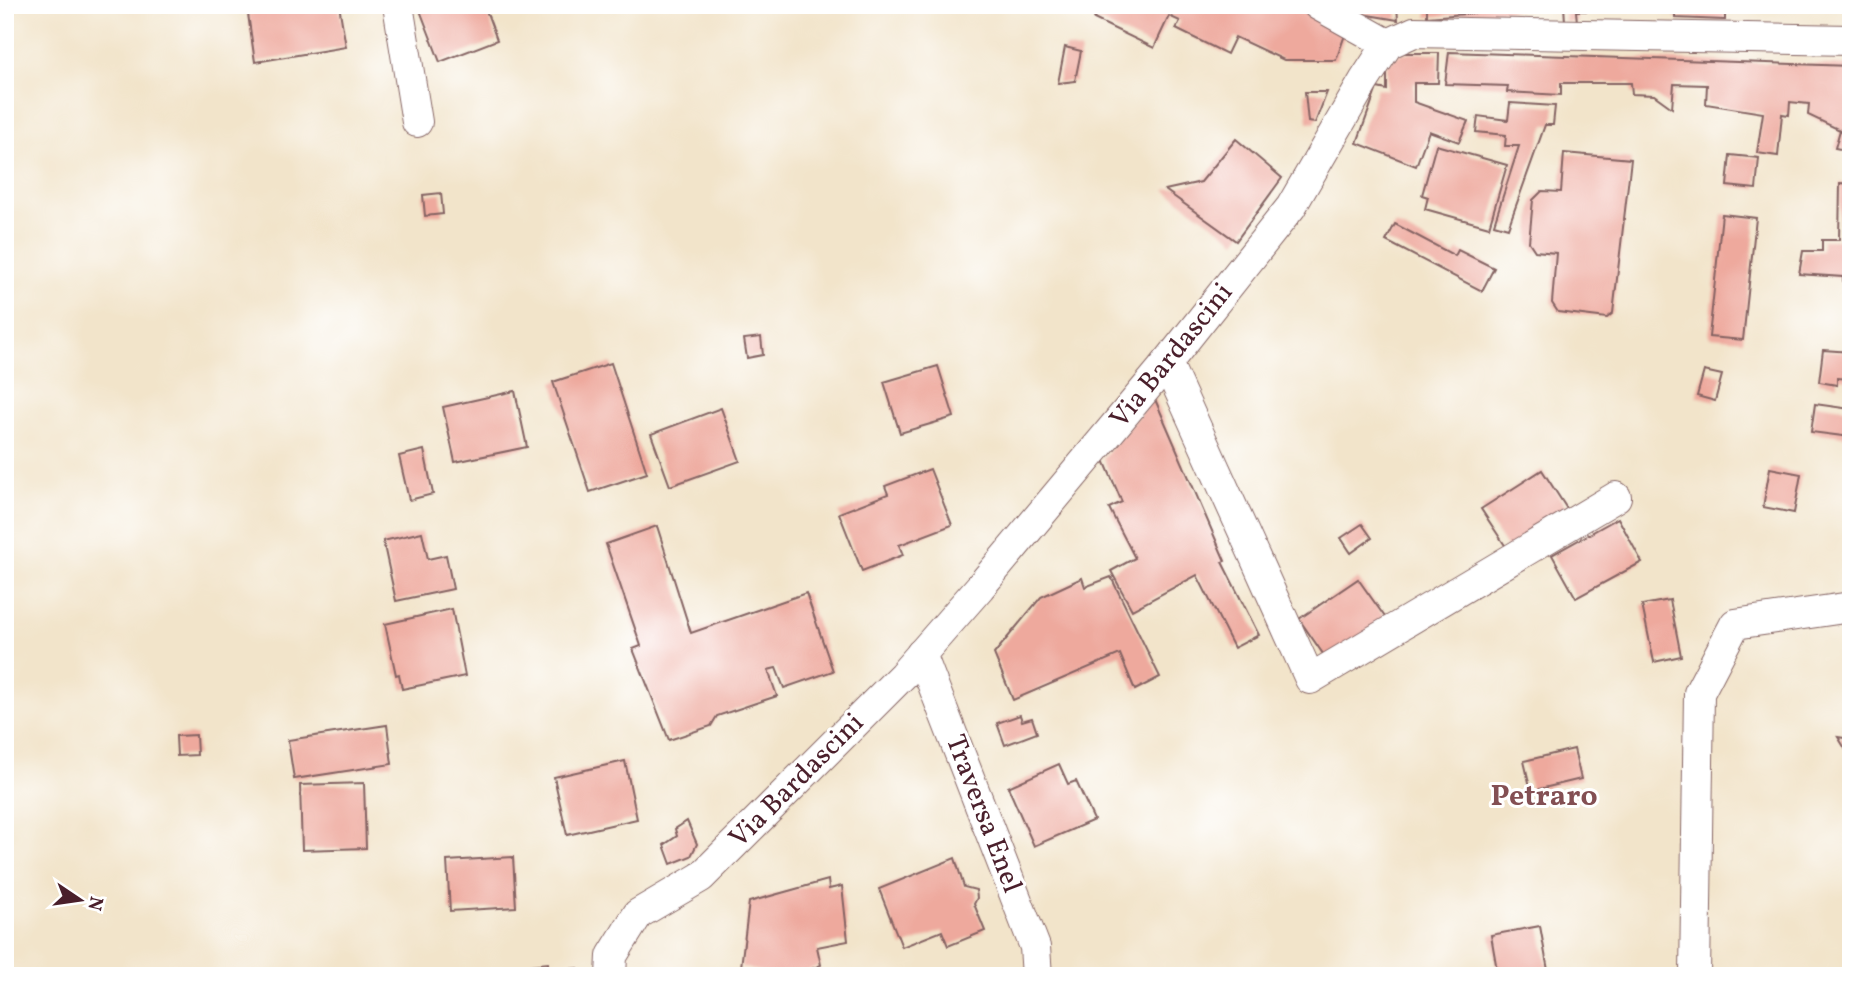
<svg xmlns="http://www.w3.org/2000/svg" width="1856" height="981" font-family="Vollkorn,serif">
	<rect width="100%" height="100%" fill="#fff"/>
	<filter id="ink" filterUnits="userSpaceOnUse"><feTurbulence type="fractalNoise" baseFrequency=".0143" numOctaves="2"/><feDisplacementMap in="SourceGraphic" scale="14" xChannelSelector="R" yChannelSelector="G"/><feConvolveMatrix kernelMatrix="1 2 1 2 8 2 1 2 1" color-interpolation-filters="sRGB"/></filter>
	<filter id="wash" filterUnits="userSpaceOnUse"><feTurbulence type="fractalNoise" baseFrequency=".00686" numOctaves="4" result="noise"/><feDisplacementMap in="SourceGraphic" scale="28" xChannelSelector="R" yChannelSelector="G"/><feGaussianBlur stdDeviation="1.57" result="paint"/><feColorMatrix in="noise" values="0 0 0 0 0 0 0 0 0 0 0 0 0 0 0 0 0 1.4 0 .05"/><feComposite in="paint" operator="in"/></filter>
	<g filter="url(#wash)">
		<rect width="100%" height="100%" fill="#f2e4ca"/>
		<g id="blocks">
			<g fill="#eea99d">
				<polygon points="301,5 339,5 346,47 255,62 248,14"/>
				<polygon points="418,5 484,5 497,40 440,62"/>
				<polygon points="1101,5 1291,5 1346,32 1336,60 1284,60 1235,37 1227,54 1176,29 1180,21 1169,16 1154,48 1094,19"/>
				<polygon points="1342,5 1397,5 1398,20 1362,14"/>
				<polygon points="1427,5 1542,5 1542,8 1427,17"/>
				<polygon points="1564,5 1587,5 1587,11 1576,11 1577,22 1565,22"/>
				<polygon points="1675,5 1725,5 1725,20 1675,18"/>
				<polygon points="1065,47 1081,51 1075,81 1058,83"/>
				<polygon points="1449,52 1851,66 1851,151 1835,148 1840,130 1808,115 1809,104 1790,102 1789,115 1782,114 1778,156 1757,153 1763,113 1706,104 1707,85 1674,84 1672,108 1654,95 1632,94 1631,83 1561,83 1561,95 1507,92 1508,86 1445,84"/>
				<polygon points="1402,53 1439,53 1438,83 1414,83 1414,102 1468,121 1459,142 1429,131 1416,166 1357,143 1377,88 1387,90 1387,64"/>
				<polygon points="1305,92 1327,92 1315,123 1308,122"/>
				<polygon points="1510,103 1555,106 1553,125 1545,125 1508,228 1494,224 1519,146 1505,146 1506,135 1476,132 1478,116 1508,120"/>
				<polygon points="1236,139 1282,178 1236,241 1165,190 1201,182"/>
				<polygon points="1436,145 1507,165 1489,227 1425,209 1428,197 1422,195"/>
				<polygon points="1564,153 1631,159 1613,313 1607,318 1558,312 1552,303 1556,253 1535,251 1529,242 1533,200 1542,191 1561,192"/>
				<polygon points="1730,155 1759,158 1756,189 1727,186"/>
				<polygon points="1840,183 1851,184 1851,292 1843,292 1843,277 1799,274 1803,251 1822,251 1822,240 1839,240"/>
				<polygon points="441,193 443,214 425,216 423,195"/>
				<polygon points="1722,214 1756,218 1743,340 1709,337"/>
				<polygon points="1395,224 1455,256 1458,250 1494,268 1482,291 1386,241"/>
				<polygon points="761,337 763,355 747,358 744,339"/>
				<polygon points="1823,350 1851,352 1851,379 1837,378 1837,385 1819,382"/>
				<polygon points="611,363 647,473 590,492 553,382"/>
				<polygon points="938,366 954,417 900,433 884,382"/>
				<polygon points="1704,371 1722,375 1715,401 1697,396"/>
				<polygon points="515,391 527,447 455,462 443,407"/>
				<polygon points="1154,397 1225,561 1222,562 1259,635 1234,648 1197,575 1132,610 1111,571 1135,558 1109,508 1122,502 1103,458"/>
				<polygon points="1815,404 1851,409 1851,437 1811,432"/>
				<polygon points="721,408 740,461 670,486 651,434"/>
				<polygon points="424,450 433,494 409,500 399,456"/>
				<polygon points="1770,468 1801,474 1794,513 1763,507"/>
				<polygon points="930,469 952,525 899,545 903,555 862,571 839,513 888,494 885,486"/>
				<polygon points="1542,470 1569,512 1508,550 1481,509"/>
				<polygon points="1618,518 1642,562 1576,598 1552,555"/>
				<polygon points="1362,524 1372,538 1351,553 1341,538"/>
				<polygon points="657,526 691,633 806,593 833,671 784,688 776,668 768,670 777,696 717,716 711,726 669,740 633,649 641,646 606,544"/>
				<polygon points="422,532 428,559 446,555 453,589 396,601 383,541"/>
				<polygon points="1111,577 1160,677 1135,690 1120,654 1013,700 994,654 1041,597 1082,578 1085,587"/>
				<polygon points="1358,579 1387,620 1328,661 1299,619"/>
				<polygon points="1670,600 1681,656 1654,662 1642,605"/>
				<polygon points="452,609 465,676 402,689 399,674 396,675 385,624"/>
				<polygon points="1020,715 1022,721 1032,718 1037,733 1005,745 997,723"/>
				<polygon points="387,725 392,764 294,779 288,740"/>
				<polygon points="196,735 197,755 177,756 176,736"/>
				<polygon points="1838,737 1851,739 1851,758"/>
				<polygon points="1574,749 1581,779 1531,791 1524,761"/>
				<polygon points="625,761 637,819 567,835 554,777"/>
				<polygon points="1059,764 1068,784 1076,781 1094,820 1034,846 1008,787"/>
				<polygon points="364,783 366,848 302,850 300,785"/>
				<polygon points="687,821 697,844 691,856 671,864 664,845 677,836 675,829"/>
				<polygon points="513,857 516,907 450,911 447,861"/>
				<polygon points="955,858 964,887 976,890 977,898 974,904 985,931 948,946 942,931 902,947 879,889"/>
				<polygon points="828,880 829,889 842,886 848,941 817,947 821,965 809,970 807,976 779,976 741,967 749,902"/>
				<polygon points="1540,926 1549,976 1498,976 1491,935"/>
				<polygon points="548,963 549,971 578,968 579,976 522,976 521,966"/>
				<polygon points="479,972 496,974 496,976 479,976"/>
			</g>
		</g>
	</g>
	<g filter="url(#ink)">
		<use href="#blocks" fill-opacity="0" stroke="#856463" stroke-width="2"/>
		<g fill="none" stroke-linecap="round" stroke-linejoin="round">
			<g stroke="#856463" stroke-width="32">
				<g id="minor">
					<polyline points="398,5 417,122"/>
					<polyline points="1318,5 1388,44"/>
					<polyline points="1167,363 1310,679 1616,497"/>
					<polyline points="921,654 1035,947 1037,976"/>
					<polyline points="611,976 612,956 638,914 701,877 903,675 980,587 1167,363 1291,207 1364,81 1388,44 1414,32 1851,40"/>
					<polyline points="1695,976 1699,693 1735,624 1851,607"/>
				</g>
			</g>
			<use href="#minor" stroke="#fff" stroke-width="30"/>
		</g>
	</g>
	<g text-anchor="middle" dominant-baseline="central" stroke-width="6" stroke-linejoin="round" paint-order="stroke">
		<g font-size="28" fill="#4a1f2b" stroke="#fff">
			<text transform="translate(1172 356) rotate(-51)">Via Bardascini</text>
			<text transform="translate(797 781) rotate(-45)">Via Bardascini</text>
			<text transform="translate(983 814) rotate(69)">Traversa Enel</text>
		</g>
		<g font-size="30" font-weight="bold" fill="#834f53" stroke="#fff">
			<text x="1544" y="797">Petraro</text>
		</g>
	</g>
	<rect width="1856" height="981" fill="none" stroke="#fff" stroke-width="28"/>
	<g transform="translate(80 900) rotate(103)" stroke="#ffffff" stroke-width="5" paint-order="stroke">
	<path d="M0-5L12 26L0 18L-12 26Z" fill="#4a1f2b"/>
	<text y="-10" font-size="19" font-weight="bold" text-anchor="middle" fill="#4a1f2b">N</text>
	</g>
</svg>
